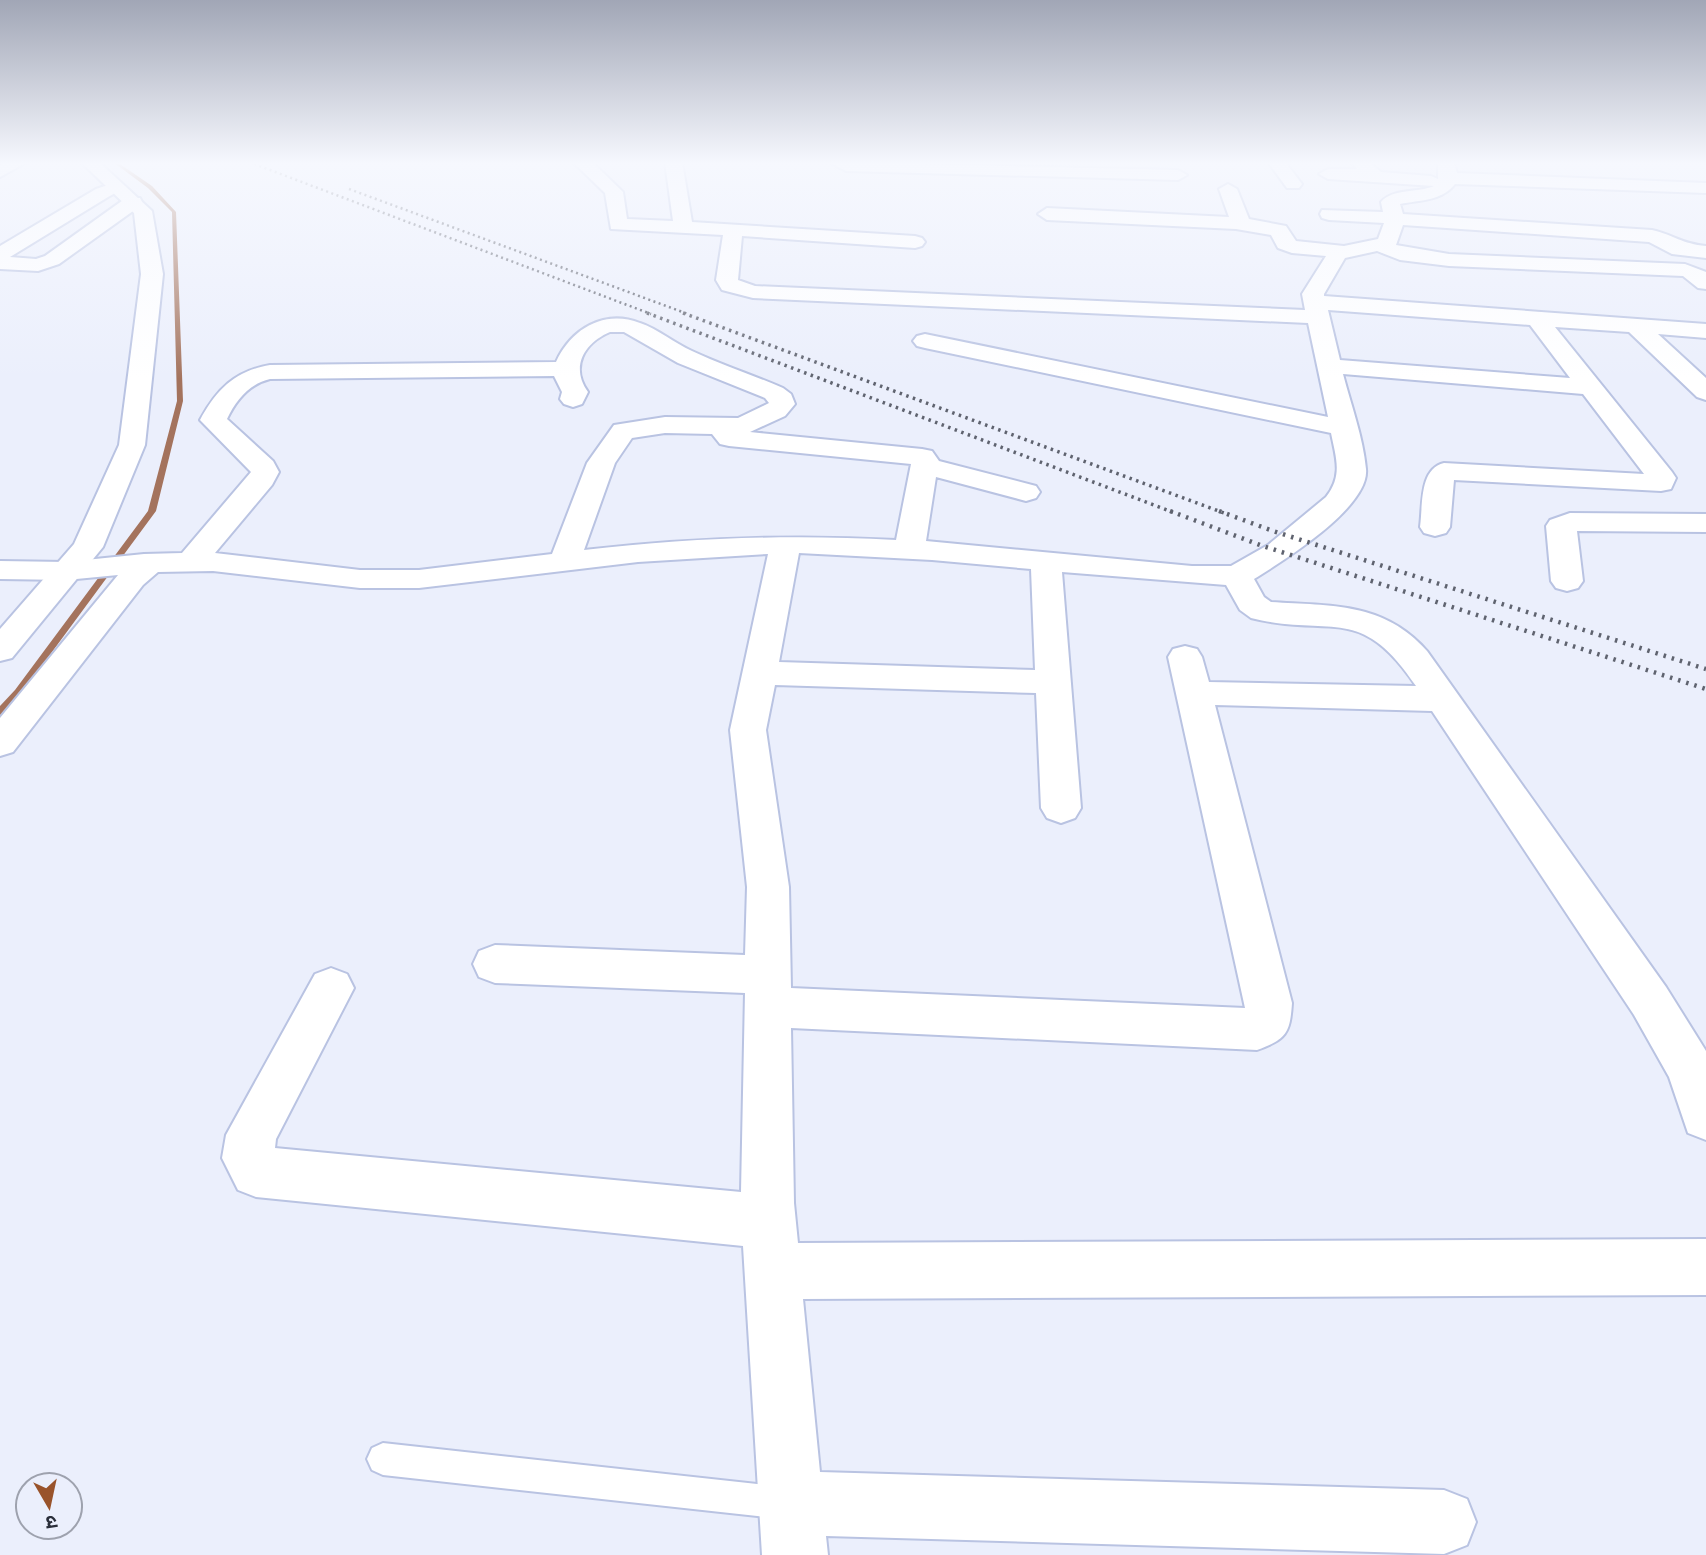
<svg xmlns="http://www.w3.org/2000/svg" width="1706" height="1555" font-family="Barlow,'Noto Sans Devanagari',sans-serif">
	<rect width="100%" height="100%" fill="#ebeffc"/>
	<g fill="none" stroke-linecap="round" stroke-linejoin="round">
		<polygon fill="#a4735d" fill-rule="evenodd" points="113,162 117,162 152,186 176,212 183,401 156,511 21,694 3,714 0,715 0,706 15,690 148,511 177,401 172,212 148,188"/>
		<g stroke="#b9c3e2" stroke-width="4">
			<polygon id="service" points="383,1443 785,1487 796,1492 801,1503 796,1514 785,1519 383,1475 372,1470 367,1459 372,1448"/>
		</g>
		<g stroke="#b9c3e2" stroke-width="4">
			<g id="minor">
				<polygon points="6,162 27,162 0,177 0,165"/>
				<path d="M573 162H592L623 192 627 219 673 221 665 162H682L692 222 915 236 922 238 925 242 922 246 915 248 742 236 738 280 755 286 1305 310 1302 294 1326 256 1292 253 1278 248 1271 235 1236 229 1047 220 1038 214 1047 208 1229 217 1219 189 1228 184 1237 189 1249 219 1286 226 1296 241 1344 246 1378 239 1384 223 1329 220 1322 218 1320 214 1322 210 1383 212 1381 202C1393 188 1418 193 1434 186L1328 179 1319 174 1328 169H1357L1351 162H1369L1381 172 1431 176 1438 179V162H1454L1457 173 1706 183V193L1455 184C1442 201 1420 200 1400 204L1403 214 1652 230C1674 235 1682 244 1706 246V258L1672 254 1649 242 1403 225 1396 245 1449 254 1685 264 1706 272V289L1698 288 1683 276 1449 266 1400 260 1377 251 1345 258 1324 294V296L1706 324V338L1658 334 1706 378V400L1697 397 1629 332 1555 327 1672 472 1676 478 1671 489 1661 491 1454 480 1450 527 1446 533 1435 536 1424 533 1420 527C1423 505 1419 469 1444 463L1644 474 1583 394 1343 374C1351 405 1363 437 1366 469 1370 507 1283 561 1254 579L1264 597 1271 602C1332 606 1384 602 1427 651L1666 987 1706 1051V1140L1688 1133 1669 1077 1634 1015 1432 711 1215 705 1292 1003C1290 1034 1286 1039 1257 1050L791 1028 794 1203 798 1243 1706 1239V1295L803 1299 820 1472 1444 1490 1467 1499 1476 1522 1467 1545 1444 1554 826 1536 828 1555H762L743 1246 256 1197 238 1190 222 1158 226 1135 315 974 331 968 347 974 354 988 276 1139 275 1148 741 1192 745 993 495 983 479 977 473 964 479 951 495 945 745 955 747 887 730 730 768 554 638 562 419 588H360L213 571 158 572 143 585 13 752 0 756V718L118 575 66 580 0 579V561L66 562 144 554 182 553 251 472 200 420C217 389 235 371 270 365L556 362C571 329 604 309 640 323 658 329 674 343 692 351 722 365 753 375 783 388L791 394 795 404 785 416 750 432 922 449 932 451 939 461 1036 486 1040 492 1036 498 1026 501 936 477 926 541 1192 566H1231L1268 545 1326 497C1343 476 1336 458 1331 433L925 348 917 346 913 341 917 336 925 334 1328 417 1308 323 753 298 722 290 716 280 723 235 611 229 605 193ZM1328 310 1530 325 1570 378 1340 360ZM610 332H624L678 363 765 398 769 403 738 418 665 417 614 425 587 463 552 554 419 570H360L215 553 272 485 279 472 273 461 227 419C236 400 249 384 270 379L554 376 562 392 560 399 564 404 573 407 582 404 588 392C570 367 584 343 610 332ZM665 433 712 434 720 444 729 446 911 464 896 540C788 534 691 538 584 550L615 463 632 438ZM799 553 932 560 1031 569 1035 670 779 662ZM1062 572 1226 585 1240 610 1251 618C1331 638 1360 602 1416 686L1209 682 1202 657 1197 649 1185 646 1173 649 1168 657 1245 1008 791 988 789 887 766 730 775 685 1036 693 1041 808 1047 818 1061 823 1075 818 1081 808Z"/>
				<polygon points="829,162 1178,170 1187,175 1178,180 846,171"/>
				<polygon points="1268,162 1285,162 1302,184 1299,188 1287,188"/>
				<polygon points="117,182 126,187 108,197 10,257 36,259 45,256 126,198 140,198 142,202 140,206 59,264 38,271 0,269 0,246 96,189"/>
				<polygon points="1570,513 1706,514 1706,532 1577,531 1583,581 1578,588 1567,591 1556,588 1551,581 1546,526 1550,520"/>
			</g>
		</g>
		<g stroke="#b9c3e2" stroke-width="4">
			<polygon id="tertiary" points="81,162 99,162 152,211 163,274 145,445 103,547 12,658 0,661 0,629 74,544 119,445 141,274 134,213"/>
		</g>
		<use href="#service" fill="#fff" fill-rule="evenodd"/>
		<use href="#minor" fill="#fff" fill-rule="evenodd"/>
		<use href="#tertiary" fill="#fff" fill-rule="evenodd"/>
		<g stroke="#5f636f" stroke-width="2.5" stroke-dasharray="2 3.5" stroke-linecap="butt">
			<polyline points="249,162 651,314"/>
			<polyline points="349,189 688,314"/>
		</g>
		<g stroke="#5f636f" stroke-width="3.5" stroke-dasharray="2.5 4.5" stroke-linecap="butt">
			<polyline points="647,313 1175,513"/>
			<polyline points="683,313 1224,513"/>
		</g>
		<g stroke="#5f636f" stroke-width="4.5" stroke-dasharray="2.5 6" stroke-linecap="butt">
			<polyline points="1170,511 1260,545 1706,689"/>
			<polyline points="1219,511 1273,531 1706,669"/>
		</g>
	</g>
	<linearGradient id="sky" x2="0" y2="1"><stop stop-color="#a1a6b6"/><stop offset="0.43" stop-color="#f6f8fe"/><stop offset="1" stop-color="#f6f8fe" stop-opacity="0"/></linearGradient>
	<rect width="1706" height="379" fill="url(#sky)"/>
	<g transform="translate(49 1506) rotate(171)"><circle r="33" fill="#ebeffc" stroke="#9ea2ae" stroke-width="2"/>
	<path d="M0-5L12 26L0 18L-12 26Z" fill="#99532b"/>
	<text y="-10" font-size="19" font-weight="bold" text-anchor="middle" fill="#2a2e3a">उ</text>
	</g>
</svg>
